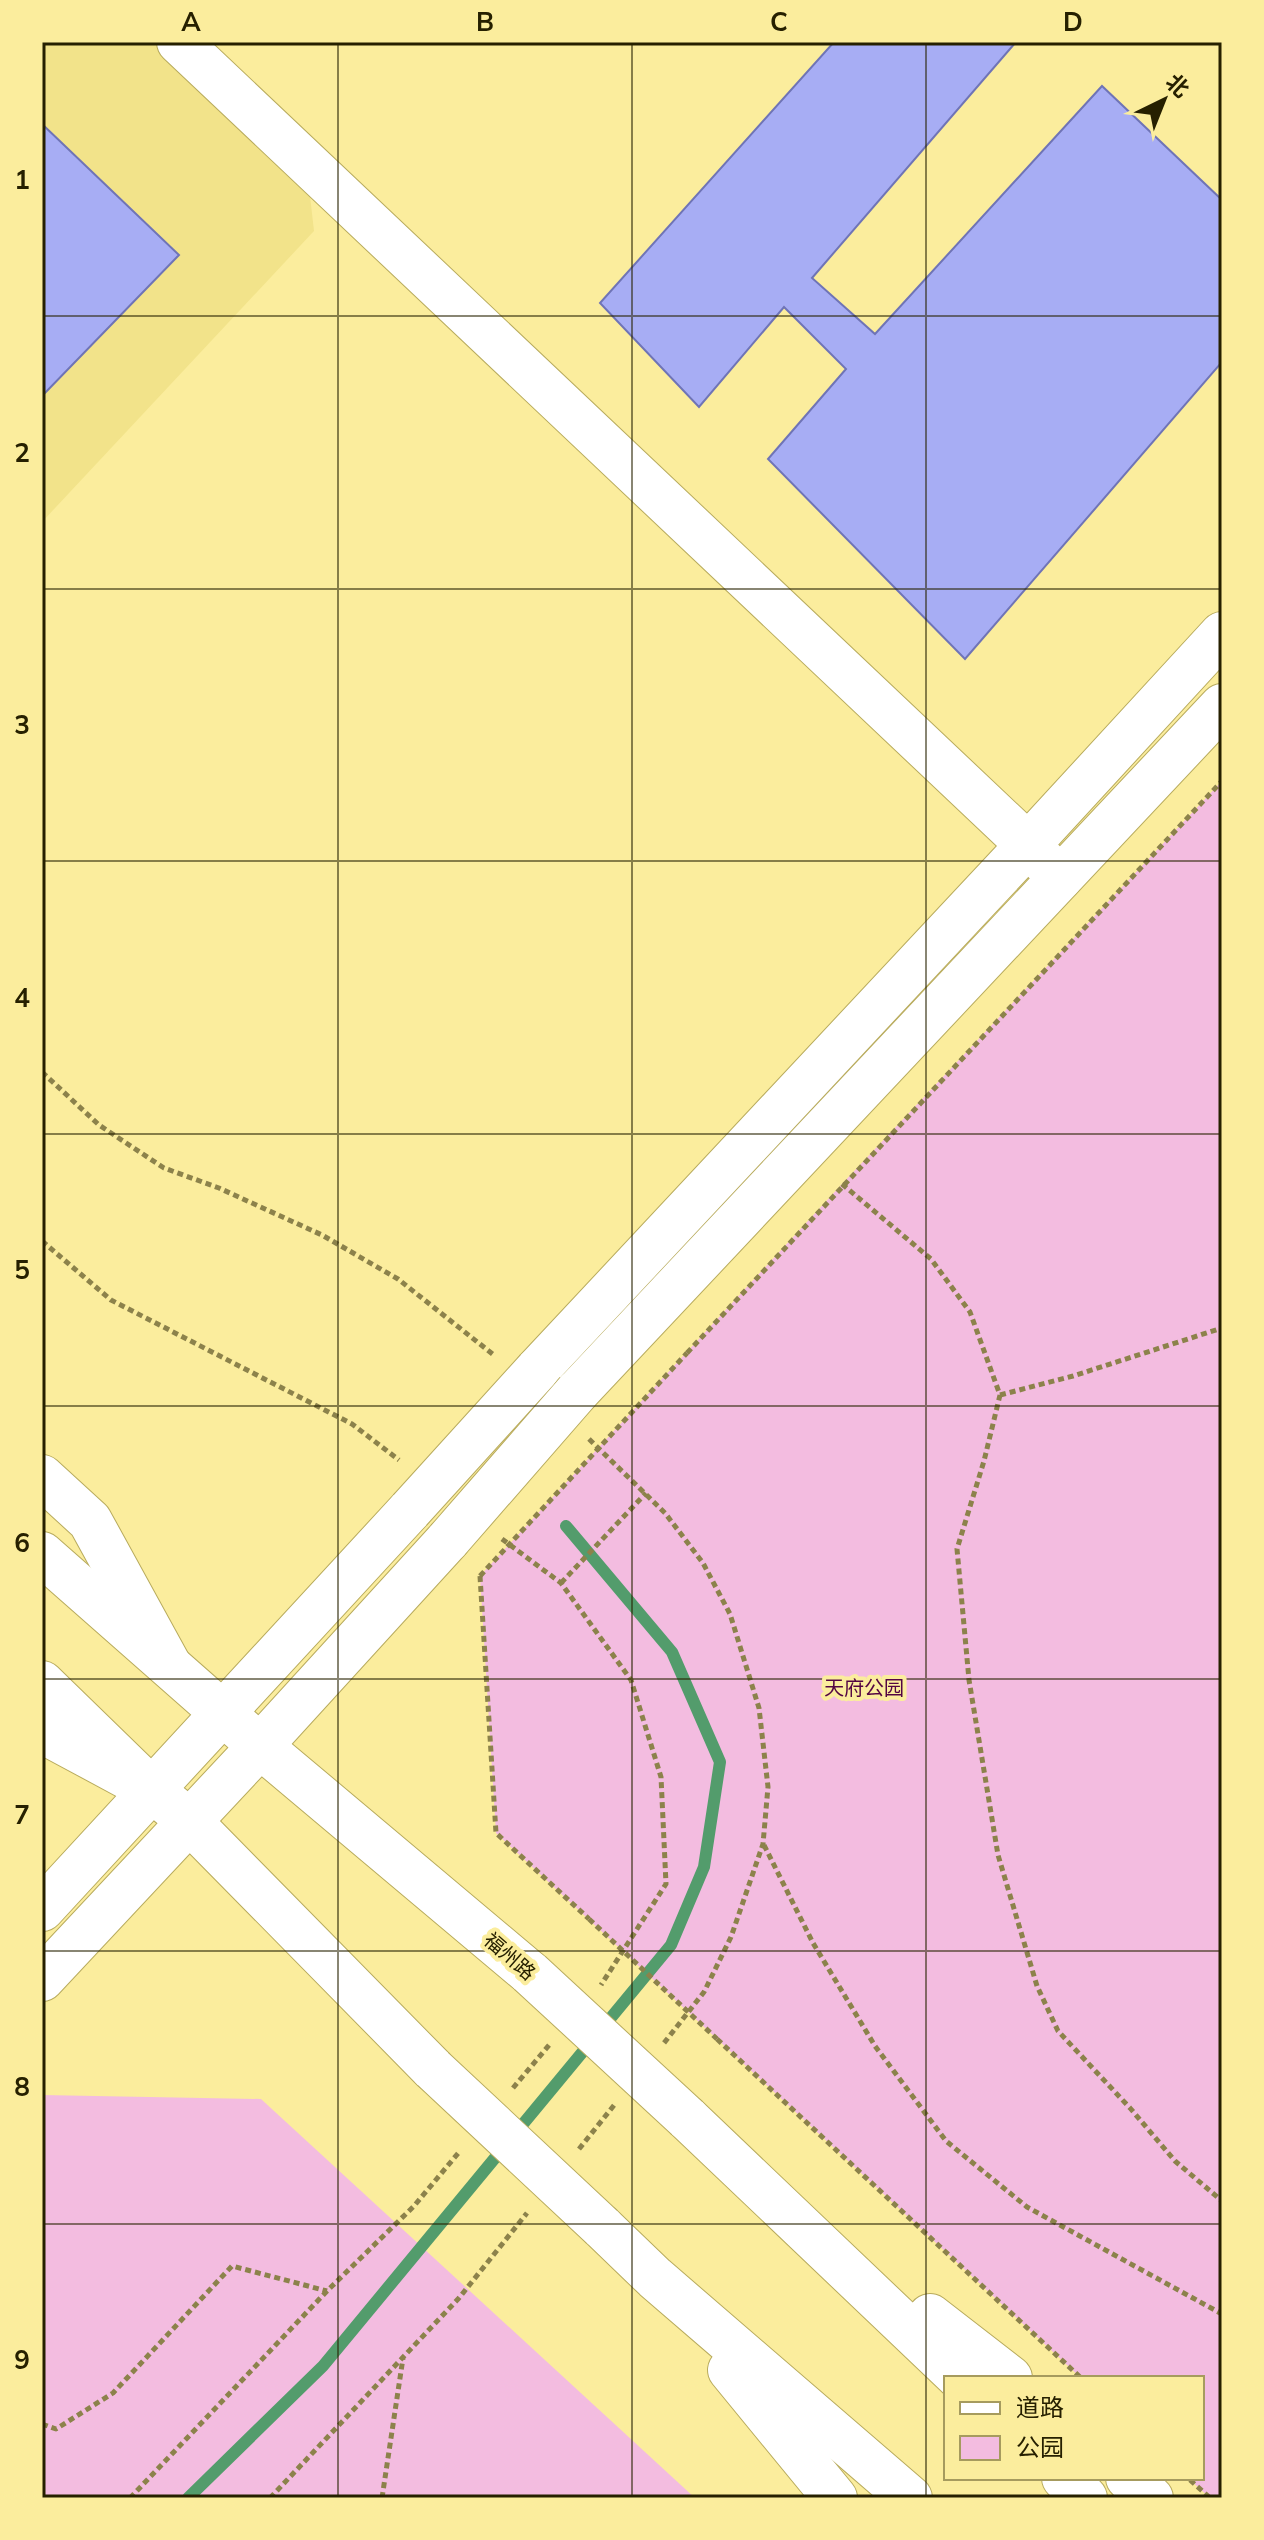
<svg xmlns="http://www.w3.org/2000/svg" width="1264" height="2540" font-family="Mulish,'Noto Sans SC',sans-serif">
	<rect width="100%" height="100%" fill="#fbed9d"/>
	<polygon fill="#f2e38a" points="42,42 153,42 309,187 314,231 42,522"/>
	<g fill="#f3bce0">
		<polygon points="1222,781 1222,2498 1210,2498 1188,2478 1202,2478 1202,2378 1081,2378 496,1833 480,1576 842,1184"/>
		<polygon points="42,2095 261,2099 695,2498 42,2498"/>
	</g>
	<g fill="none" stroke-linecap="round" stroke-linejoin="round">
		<polyline stroke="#539c6c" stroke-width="12" points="188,2498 323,2366 671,1945 704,1867 720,1762 672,1652 566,1526"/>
	</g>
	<g fill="#a7adf4" stroke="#6f74b6" stroke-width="2">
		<polygon points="834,42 1016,42 812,278 875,334 1102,86 1222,200 1222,362 965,659 768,459 846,369 784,307 699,407 600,303"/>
		<polygon points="42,124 179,255 42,396"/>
	</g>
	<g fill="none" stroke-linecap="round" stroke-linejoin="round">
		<g stroke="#b8ab5d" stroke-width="46">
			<g id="minor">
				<polyline points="179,42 1028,845 1060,878"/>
				<polyline points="537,1370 1028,845 1222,634"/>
				<polyline points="577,1392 1222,706"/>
				<polyline points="42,1477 90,1521 168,1663"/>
				<polyline points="42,1731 135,1781"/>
				<polyline points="42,1909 410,1510"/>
				<polyline points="42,1979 260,1746 448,1540"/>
			</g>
		</g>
		<g stroke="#b8ab5d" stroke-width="46">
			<g id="major">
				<polyline points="42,1554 260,1746 530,1973"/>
				<polyline points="42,1683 152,1790 189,1821 433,2069"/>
				<polyline points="687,2118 960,2378"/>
				<polyline points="602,2227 655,2278 910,2498"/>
				<polyline points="930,2316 1010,2378"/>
				<polyline points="730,2370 835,2498"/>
				<polyline points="1064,2478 1085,2498"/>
				<polyline points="1128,2478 1151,2498"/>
			</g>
		</g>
		<g stroke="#8c824b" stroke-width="5" stroke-dasharray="6 4" stroke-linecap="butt">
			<polyline points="42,1072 99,1125 164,1168 219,1188 322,1235 398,1279 495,1356"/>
			<polyline points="842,1184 931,1259 970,1312 1000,1395 984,1461 957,1549 969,1680 998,1855 1037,1986 1058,2031 1130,2108 1175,2161 1222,2201"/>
			<polyline points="42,1241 111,1300 352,1424 399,1460"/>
			<polyline points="687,1353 1222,781"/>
			<polyline points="1000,1395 1073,1376 1222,1328"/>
			<polyline points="589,1439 665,1513 703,1563 730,1614 759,1708 768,1787 763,1844 731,1937 704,1992 664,2043"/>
			<polyline points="502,1539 561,1583 631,1680 661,1777 666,1884 601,1985"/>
			<polyline points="480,1576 496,1833 589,1919"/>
			<polyline points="561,1583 646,1493"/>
			<polyline points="764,1845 813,1943 875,2046 946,2141 1027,2207 1222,2314"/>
			<polyline points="717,2039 1081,2378"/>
			<polyline points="513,2088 550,2044"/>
			<polyline points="579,2149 615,2104"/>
			<polyline points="42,2424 56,2429 113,2393 232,2266 327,2291"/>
			<polyline points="1190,2480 1210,2498"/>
			<polyline points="130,2498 327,2291 414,2206 460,2151"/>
			<polyline points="270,2498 459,2298 527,2213"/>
			<polyline points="382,2498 403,2358"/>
		</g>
		<use href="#minor" stroke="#fff" stroke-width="44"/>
		<use href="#major" stroke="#fff" stroke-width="44"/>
		<g stroke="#b8ab5d" stroke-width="46" stroke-linecap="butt">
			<g id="minor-bridge">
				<polyline points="410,1510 537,1370"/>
				<polyline points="448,1540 577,1392"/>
			</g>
		</g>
		<g stroke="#b8ab5d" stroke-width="46" stroke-linecap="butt">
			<g id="major-bridge">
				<polyline points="530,1973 687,2118"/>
				<polyline points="433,2069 602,2227"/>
			</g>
		</g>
		<g stroke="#8c824b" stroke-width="5" stroke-dasharray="6 4" stroke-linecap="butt">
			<polyline points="480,1576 687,1353"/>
			<polyline points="589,1919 717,2039"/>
		</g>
		<use href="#minor-bridge" stroke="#fff" stroke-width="44"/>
		<use href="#major-bridge" stroke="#fff" stroke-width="44"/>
	</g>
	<path fill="none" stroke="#262000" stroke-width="2" stroke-opacity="0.55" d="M338 42V2498M632 42V2498M926 42V2498M42 316H1222M42 589H1222M42 861H1222M42 1134H1222M42 1406H1222M42 1679H1222M42 1951H1222M42 2224H1222"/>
	<g text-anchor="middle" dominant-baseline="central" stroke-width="8" stroke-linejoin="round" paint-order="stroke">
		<g font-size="20" fill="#530543" stroke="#fbed9d">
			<text x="864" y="1687">天府公园</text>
		</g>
		<g font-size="20" fill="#262000" stroke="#fbed9d">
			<text transform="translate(510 1956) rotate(41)">福州路</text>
		</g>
	</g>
	<rect width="1264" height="2540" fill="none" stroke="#fbed9d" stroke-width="88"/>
	<rect x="944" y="2376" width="260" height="104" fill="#fbed9d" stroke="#a69b5e" stroke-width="2"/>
	<rect x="960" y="2402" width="40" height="12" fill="#ffffff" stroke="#a69b5e" stroke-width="2"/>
	<text x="1016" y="2416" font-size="24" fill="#262000">道路</text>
	<rect x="960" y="2436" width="40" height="24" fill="#f3bce0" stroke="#a69b5e" stroke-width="2"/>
	<text x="1016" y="2456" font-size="24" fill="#262000">公园</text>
	<g transform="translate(1164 100) rotate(43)" stroke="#fbed9d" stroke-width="6" paint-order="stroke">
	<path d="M0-6L14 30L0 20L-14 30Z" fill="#262000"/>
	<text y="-12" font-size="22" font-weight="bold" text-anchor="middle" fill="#262000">北</text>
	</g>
	<rect x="44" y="44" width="1176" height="2452" fill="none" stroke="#262000" stroke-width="3"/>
	<g font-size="26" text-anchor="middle" font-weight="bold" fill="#262000">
		<text x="191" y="31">A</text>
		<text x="485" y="31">B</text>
		<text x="779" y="31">C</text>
		<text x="1073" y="31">D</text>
		<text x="22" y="189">1</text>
		<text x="22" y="462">2</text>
		<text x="22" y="734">3</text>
		<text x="22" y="1007">4</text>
		<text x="22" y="1279">5</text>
		<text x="22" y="1552">6</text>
		<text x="22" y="1824">7</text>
		<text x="22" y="2096">8</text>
		<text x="22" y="2369">9</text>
	</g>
</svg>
